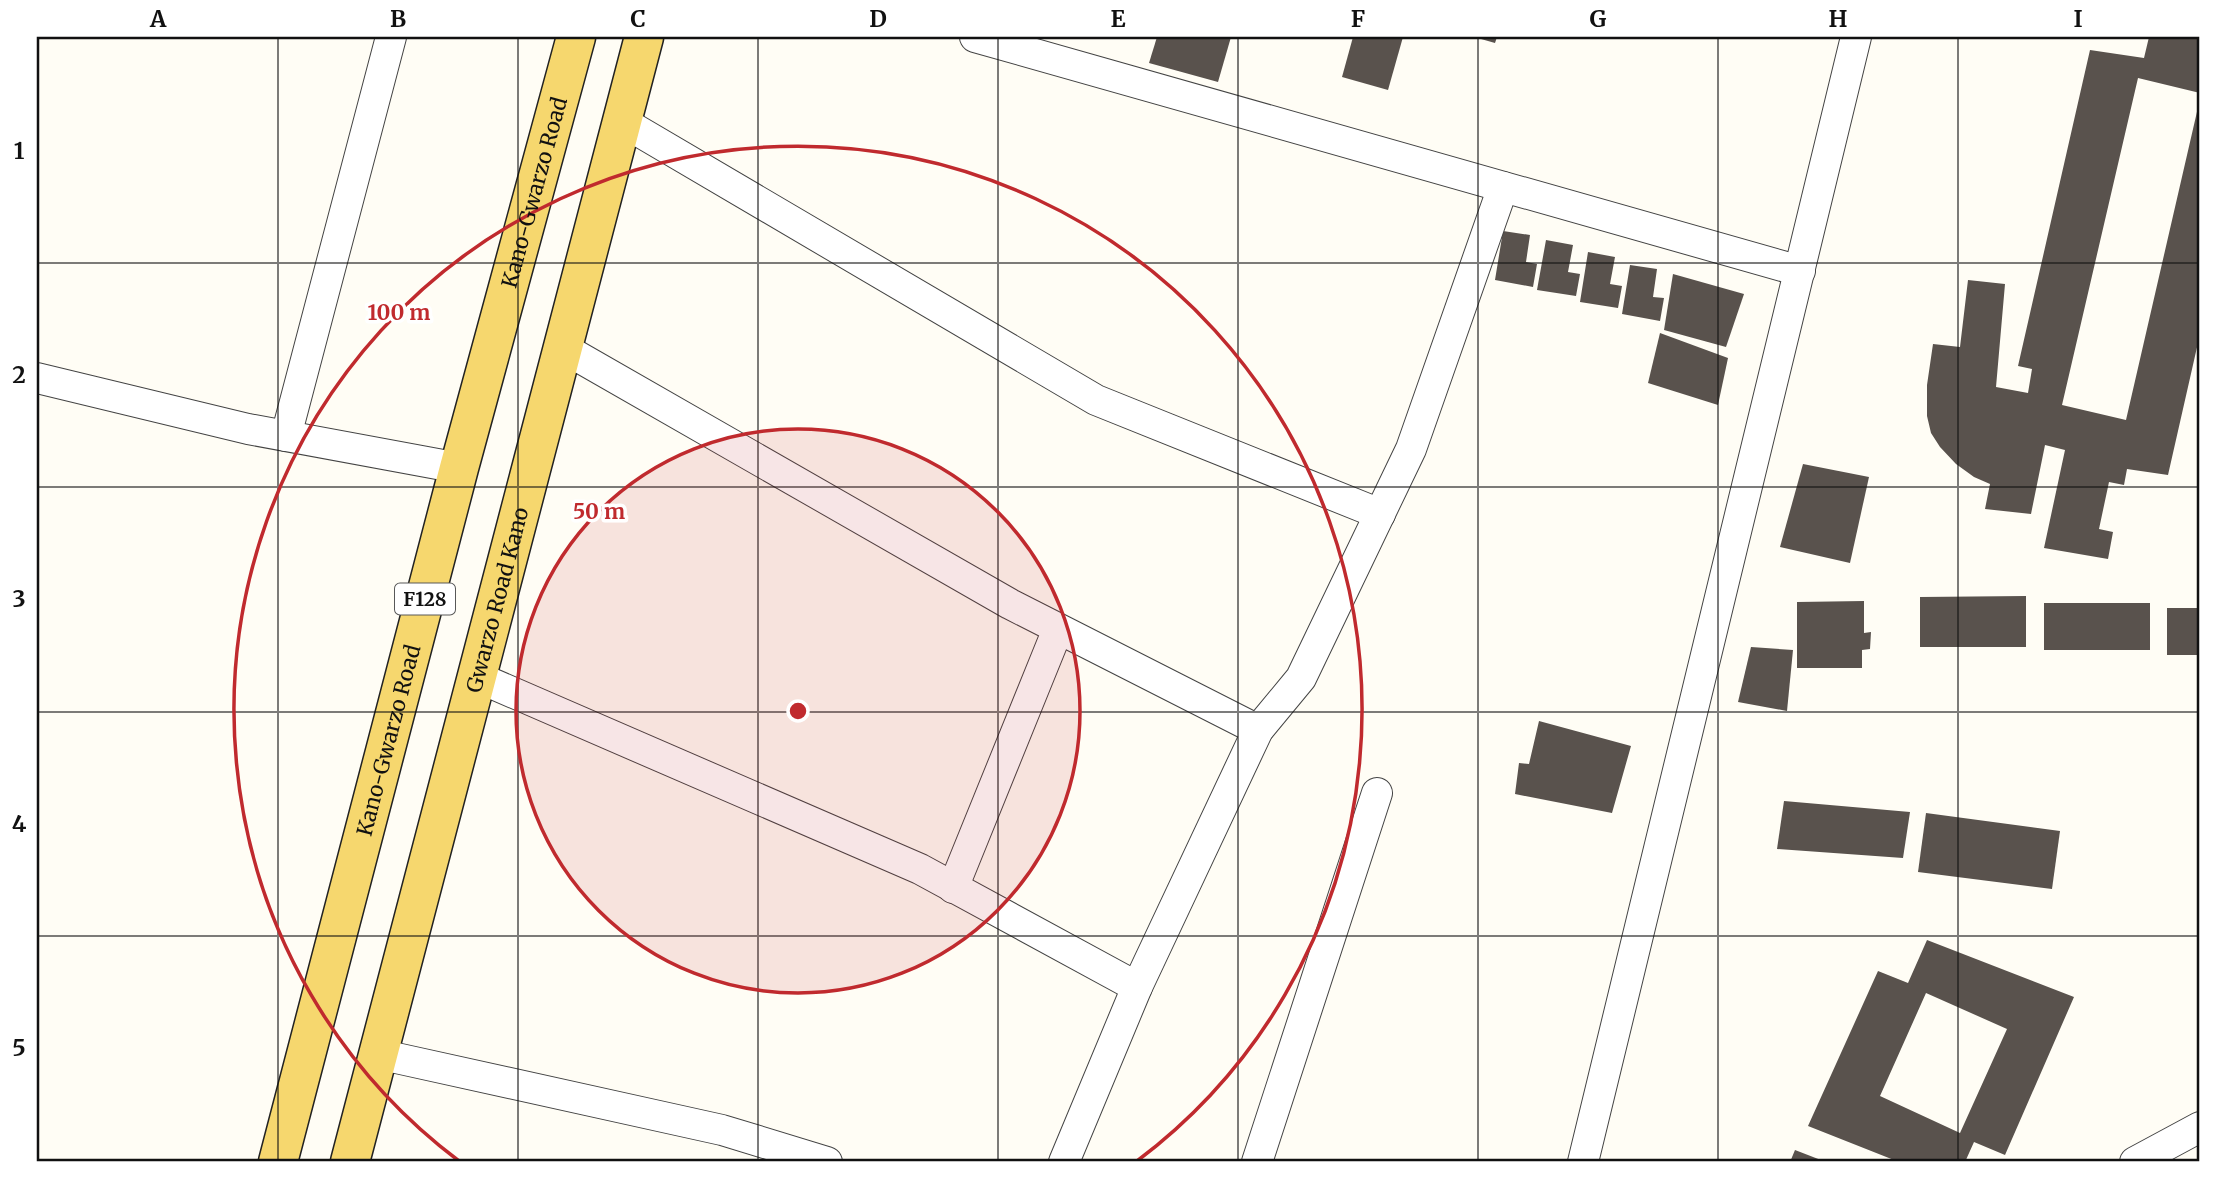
<svg xmlns="http://www.w3.org/2000/svg" width="2237" height="1199" font-family="Merriweather,serif">
	<rect width="100%" height="100%" fill="#fffdf5"/>
	<g fill="#59524d" fill-rule="evenodd">
		<polygon points="1157,37 1231,37 1218,82 1149,63"/>
		<polygon points="1353,37 1403,37 1388,90 1342,77"/>
		<polygon points="1474,37 1497,37 1495,43"/>
		<polygon points="2149,37 2200,38 2200,93 2138,78 2062,405 2126,420 2199,103 2200,334 2168,475 2127,469 2124,485 2109,482 2099,529 2113,532 2108,559 2044,548 2065,450 2045,445 2031,514 1985,509 1990,484 1974,477 1956,464 1940,447 1931,433 1927,416 1927,385 1933,344 1960,347 1968,280 2005,284 1996,387 2028,393 2032,369 2018,366 2090,50 2144,58"/>
		<polygon points="1503,231 1530,235 1526,262 1537,264 1533,287 1495,280"/>
		<polygon points="1546,240 1573,245 1568,272 1580,274 1576,296 1537,290"/>
		<polygon points="1588,252 1615,257 1610,284 1622,286 1618,308 1580,302"/>
		<polygon points="1630,265 1657,269 1653,297 1664,298 1660,321 1622,314"/>
		<polygon points="1673,274 1744,294 1726,347 1664,330"/>
		<polygon points="1660,333 1728,358 1718,405 1648,383"/>
		<polygon points="1803,464 1869,477 1850,563 1780,547"/>
		<polygon points="2026,596 2026,647 1920,647 1920,597"/>
		<polygon points="1864,601 1864,633 1871,632 1870,649 1862,650 1862,668 1797,668 1797,602"/>
		<rect x="2044" y="603" width="106" height="47"/>
		<rect x="2167" y="608" width="33" height="47"/>
		<polygon points="1751,647 1793,650 1787,711 1738,702"/>
		<polygon points="1539,721 1631,746 1612,813 1515,794 1519,763 1529,764"/>
		<polygon points="1784,801 1910,812 1903,858 1777,849"/>
		<polygon points="1926,813 2060,831 2052,889 1918,872"/>
		<path d="M1927 940 2074 997 2005 1155 1974 1142 1965 1162H1899L1808 1126 1878 971 1908 983ZM1926 993 2007 1029 1960 1133 1880 1096Z"/>
		<polygon points="1795,1150 1826,1162 1790,1162"/>
	</g>
	<g fill="none" stroke-linecap="round" stroke-linejoin="round">
		<g stroke="#444" stroke-width="32">
			<g id="minor">
				<polyline points="975,37 1800,271"/>
				<polyline points="623,122 1096,400 1380,514"/>
				<polyline points="563,348 1010,604 1258,730"/>
				<polyline points="37,378 248,429 459,468"/>
				<polyline points="286,436 391,37"/>
				<polyline points="477,677 920,869 1137,987"/>
				<polyline points="953,888 1058,629"/>
				<polyline points="378,1054 722,1130 827,1162"/>
				<polyline points="1064,1162 1137,987 1258,730 1301,678 1411,449 1503,187"/>
				<polyline points="1257,1162 1377,793"/>
				<polyline points="1583,1162 1856,37"/>
				<polyline points="2135,1162 2200,1127"/>
			</g>
		</g>
		<g stroke="#222" stroke-width="41">
			<g id="primary">
				<path id="s1" d="M278 1162 459 468 576 37"/>
				<path id="s2" d="M350 1162 644 37"/>
			</g>
		</g>
		<use href="#minor" stroke="#fff" stroke-width="30"/>
		<use href="#primary" stroke="#f6d76e" stroke-width="38"/>
	</g>
	<path fill="none" stroke="#111" stroke-width="2" stroke-opacity="0.55" d="M278 37V1162M518 37V1162M758 37V1162M998 37V1162M1238 37V1162M1478 37V1162M1718 37V1162M1958 37V1162M37 263H2200M37 487H2200M37 712H2200M37 936H2200"/>
	<circle cx="798" cy="711" r="282" fill="#c02a2e" fill-opacity=".12"/>
	<g fill="none" stroke="#c02a2e" stroke-width="3.5">
		<circle cx="798" cy="711" r="282"/>
		<path d="M459 1161A564 564 0 1 1 1137 1161"/>
	</g>
	<g text-anchor="middle" dominant-baseline="central" stroke-width="7" stroke-linejoin="round" paint-order="stroke">
		<rect fill="#fff" stroke="#585858" stroke-width="2" x="395" y="583.5" width="60" height="31" rx="5"/>
		<g font-size="19" font-weight="bold" fill="#111">
			<text x="425" y="599">F128</text>
		</g>
		<g font-size="21" fill="#111" stroke="#fff">
			<text stroke="none"><textPath href="#s1" startOffset="1003">Kano-Gwarzo Road</textPath></text>
			<text stroke="none"><textPath href="#s2" startOffset="581">Gwarzo Road Kano</textPath></text>
			<text stroke="none"><textPath href="#s1" startOffset="436">Kano-Gwarzo Road</textPath></text>
		</g>
	</g>
	<circle cx="798" cy="711" r="10" fill="#c02a2e" stroke="#fff" stroke-width="3.5"/>
	<g font-size="21" text-anchor="middle" font-weight="bold" fill="#c02a2e" stroke="#fff" stroke-width="7" stroke-linejoin="round" paint-order="stroke">
		<text x="399" y="320">100 m</text>
		<text x="599" y="519">50 m</text>
	</g>
	<rect width="2237" height="1199" fill="none" stroke="#ffffff" stroke-width="77"/>
	<rect x="38" y="38" width="2160" height="1122" fill="none" stroke="#111" stroke-width="2.5"/>
	<g font-size="23" text-anchor="middle" font-weight="bold" fill="#111">
		<text x="158" y="27">A</text>
		<text x="398" y="27">B</text>
		<text x="638" y="27">C</text>
		<text x="878" y="27">D</text>
		<text x="1118" y="27">E</text>
		<text x="1358" y="27">F</text>
		<text x="1598" y="27">G</text>
		<text x="1838" y="27">H</text>
		<text x="2078" y="27">I</text>
		<text x="19" y="159">1</text>
		<text x="19" y="383">2</text>
		<text x="19" y="607">3</text>
		<text x="19" y="832">4</text>
		<text x="19" y="1056">5</text>
	</g>
</svg>
